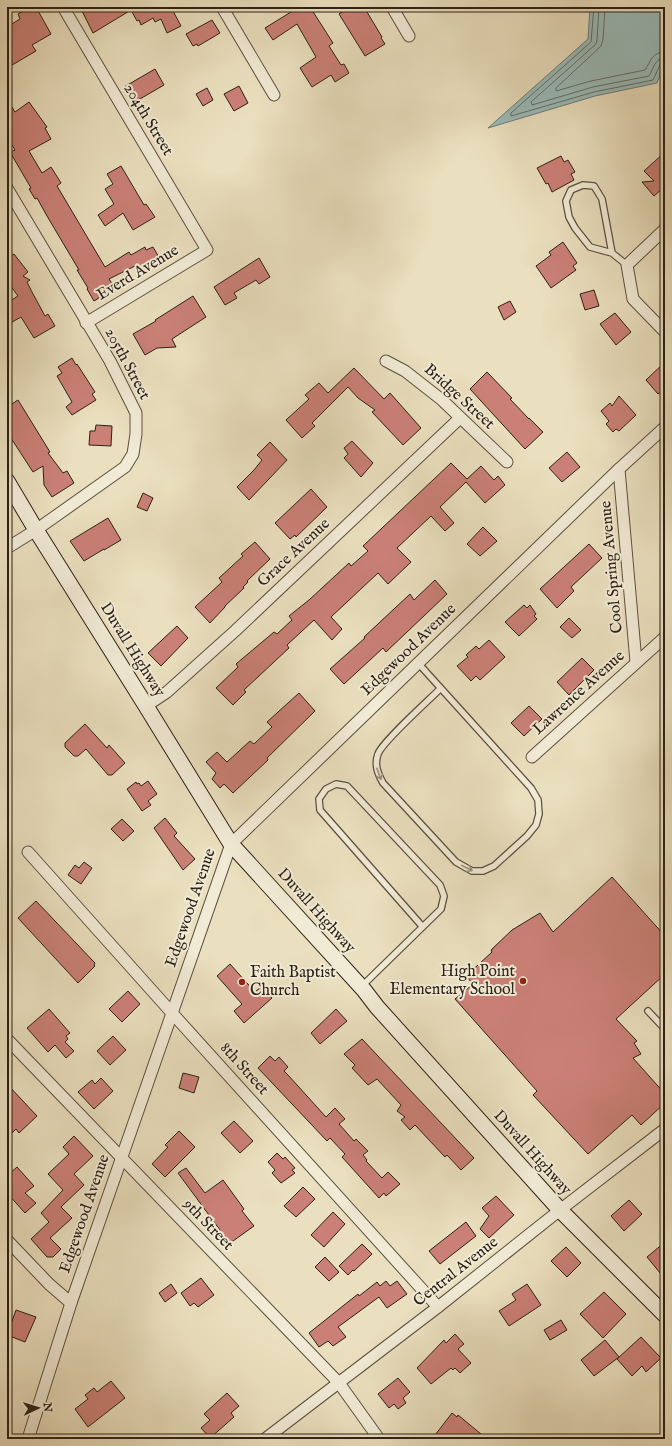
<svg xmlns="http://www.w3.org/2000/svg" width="672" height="1446" font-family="'IM FELL English',serif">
	<rect width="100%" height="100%" fill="#eadfbe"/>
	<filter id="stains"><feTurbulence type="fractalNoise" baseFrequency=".005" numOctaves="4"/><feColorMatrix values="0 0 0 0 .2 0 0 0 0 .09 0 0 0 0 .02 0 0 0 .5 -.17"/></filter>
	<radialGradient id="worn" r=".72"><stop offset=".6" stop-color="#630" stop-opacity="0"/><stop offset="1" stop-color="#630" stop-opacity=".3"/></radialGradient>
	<polygon fill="#9abbb9" stroke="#6e7d78" points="590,7 665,7 665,62 657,83 595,96 488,128 588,39"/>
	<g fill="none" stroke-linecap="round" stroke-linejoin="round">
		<g stroke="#636e68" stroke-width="1">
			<polyline points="594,7 591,42 511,113 511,116 594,92 653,80 660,65 665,63"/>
			<path d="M599 7 597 40 596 44 531 102 532 105 593 87 649 76C654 68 654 59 665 58"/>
			<path d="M605 7 603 40 601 46 556 88V91L591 81 645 70C651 61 652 52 665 52"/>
		</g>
	</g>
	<g fill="#ca8076" stroke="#2c2116">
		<polygon points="30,7 36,7 51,34 32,45 36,51 7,68 7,27 20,19 18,14"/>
		<polygon points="80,7 181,7 173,11 181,26 167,33 161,19 155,22 153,18 141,25 139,20 137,21 131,10 93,33"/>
		<polygon points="299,7 310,7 333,43 329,46 341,65 344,64 349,73 335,82 331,75 312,87 300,68 316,57 297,24 273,40 265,28"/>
		<polygon points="350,7 364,7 382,37 381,38 385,44 365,56 339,14"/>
		<polygon points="212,20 220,33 198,46 197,44 193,46 186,34"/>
		<polygon points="155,69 164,85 133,103 124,87"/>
		<polygon points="239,86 248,103 234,111 224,94"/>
		<polygon points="207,88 213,100 203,106 196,94"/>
		<polygon points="7,99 15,112 29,102 47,127 45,128 51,139 29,151 42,173 51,167 61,183 57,186 105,267 129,252 131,255 145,247 146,250 153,247 160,259 153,262 154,264 139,273 135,266 109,279 115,288 94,301 87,289 88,288 77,270 79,270 47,216 37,198 35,199 29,189 31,188 10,152 15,150 7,137"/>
		<polygon points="665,152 665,192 662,189 654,196 642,182 654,181 644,171"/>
		<polygon points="561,156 564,162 568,160 575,172 571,174 574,180 552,192 548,183 546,184 537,168"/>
		<polygon points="121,166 144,205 146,204 155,217 133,230 123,213 105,226 98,215 114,204 105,189 113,184 107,174"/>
		<polygon points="563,242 577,263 573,266 576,270 551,288 536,266 551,255 549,252"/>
		<polygon points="14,254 28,272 23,276 30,280 27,282 32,292 45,316 48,314 55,326 34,338 21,317 7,325 7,303 18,296 7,281 7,259"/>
		<polygon points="259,258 270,277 259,284 256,280 234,293 237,298 225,305 214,287"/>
		<polygon points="594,290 599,306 585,310 580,294"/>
		<polygon points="193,296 206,317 172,339 176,347 157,348 145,355 133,334 156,321 155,320"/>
		<polygon points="510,301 516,312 504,320 498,307"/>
		<polygon points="615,313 631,332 616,345 600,324"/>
		<polygon points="72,358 76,365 77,364 95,392 92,394 96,400 72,415 66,407 72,402 57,376 62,373 58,367"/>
		<polygon points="665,362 665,388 658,394 646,380"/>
		<polygon points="354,368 384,399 390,393 421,428 403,445 372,412 375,410 358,398 348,387 312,423 315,426 302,438 286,420 309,399 305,395 319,383 328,393"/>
		<polygon points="487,372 512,398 510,399 529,419 529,418 543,432 525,449 470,389"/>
		<polygon points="619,396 636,415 619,431 616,429 613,432 606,424 609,421 601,411 610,403 612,406"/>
		<polygon points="18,400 50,452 48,453 63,473 67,471 74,483 52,497 44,485 43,466 33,472 7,432 7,407"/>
		<polygon points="96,425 112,426 111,446 89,445 90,431 95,431"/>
		<polygon points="352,441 373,463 361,477 344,458 348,454 344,448"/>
		<polygon points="270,442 287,460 249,500 237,487 254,470 262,460 257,455"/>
		<polygon points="567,452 580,467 562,482 549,468"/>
		<polygon points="451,463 467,479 481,466 494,480 498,476 505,485 485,503 466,482 440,507 454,523 445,531 431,516 397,548 411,562 388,584 378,573 331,617 342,629 332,640 314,620 287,645 289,648 244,690 246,692 233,705 216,688 238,667 236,664 274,632 277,634 292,620 289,616 309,600 349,563 351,566 368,551 363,546"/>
		<polygon points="311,489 327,507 296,537 295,535 290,539 275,523"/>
		<polygon points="143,493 153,498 147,511 137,507"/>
		<polygon points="108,518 121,540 104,550 104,549 84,561 70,541"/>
		<polygon points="483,527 497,541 480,556 467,544"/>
		<polygon points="255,542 270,559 247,581 248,582 243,587 244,588 225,606 225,607 210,623 195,607 222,582 219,578 243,556 241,554"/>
		<polygon points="589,544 602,558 571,587 574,591 557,608 540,589"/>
		<polygon points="435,580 447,594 386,652 383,648 344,684 330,669 365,638 364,637 410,594 414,600"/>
		<polygon points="524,605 527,608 530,605 536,614 534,616 537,619 519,636 505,622"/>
		<polygon points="569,618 581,630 572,638 560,627"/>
		<polygon points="177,626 188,638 161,666 148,653"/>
		<polygon points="489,640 505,657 480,680 476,676 471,681 457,666 468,657 466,655 476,646 479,649"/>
		<polygon points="582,658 594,670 569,695 557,682"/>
		<polygon points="299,693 315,711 267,758 268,760 233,793 224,784 220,788 212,779 216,773 206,762 217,752 227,762 250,741 254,744 272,727 267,722"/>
		<polygon points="529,706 542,719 524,736 511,723"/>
		<polygon points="85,724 107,748 109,745 125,763 112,775 108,775 86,749 78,756 74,756 65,747 65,743"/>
		<polygon points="148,781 157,794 148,801 151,805 142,811 127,789 136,782 137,784 139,783 141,786"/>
		<polygon points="165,818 177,833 174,836 195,859 183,870 154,828"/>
		<polygon points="122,819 134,831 123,841 111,829"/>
		<polygon points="84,862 92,868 81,884 68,875 75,865 79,868"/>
		<polygon points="612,877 665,936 665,974 616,1019 637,1041 634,1043 641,1054 633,1058 665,1094 665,1103 641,1125 632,1115 588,1154 533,1095 537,1091 455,999 473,984 466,976 492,952 491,950 512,930 540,913 553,932"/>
		<polygon points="36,901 95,963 94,965 95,966 78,983 18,918"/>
		<polygon points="230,964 255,992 262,986 272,998 244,1023 234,1011 242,1004 217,976"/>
		<polygon points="128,991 140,1004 122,1022 109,1009"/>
		<polygon points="49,1009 70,1033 66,1036 68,1039 65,1042 74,1051 66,1058 55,1045 48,1052 27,1028"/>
		<polygon points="336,1009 347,1021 320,1044 311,1033"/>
		<polygon points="113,1036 126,1050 110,1065 97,1051"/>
		<polygon points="362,1039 474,1158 461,1170 447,1155 445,1157 415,1125 410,1130 401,1120 405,1117 397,1111 401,1105 377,1079 368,1085 352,1068 355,1065 344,1054"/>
		<polygon points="270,1056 275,1061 279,1057 288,1067 284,1071 288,1075 326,1117 335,1108 345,1119 339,1124 354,1141 356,1139 368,1151 363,1155 367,1160 366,1161 382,1178 388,1172 400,1184 386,1196 384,1193 379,1198 342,1157 345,1154 330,1138 327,1141 258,1068"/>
		<polygon points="183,1073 199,1077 194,1093 179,1088"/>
		<polygon points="101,1078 113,1091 94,1109 78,1092 92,1080 95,1084"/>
		<polygon points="7,1084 37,1116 19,1133 16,1129 7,1138"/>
		<polygon points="234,1121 253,1141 240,1153 221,1133"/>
		<polygon points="179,1131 195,1147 165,1177 152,1164 168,1147 165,1145"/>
		<polygon points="74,1136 93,1156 74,1174 84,1185 61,1207 72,1218 50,1238 61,1249 53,1257 47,1257 31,1239 49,1222 41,1213 63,1190 48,1174 69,1154 63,1147"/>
		<polygon points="277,1153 283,1159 285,1157 295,1168 292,1170 295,1173 281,1183 272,1173 275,1170 268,1162"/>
		<polygon points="17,1167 34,1186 25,1193 36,1203 25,1213 7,1193 7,1176"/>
		<polygon points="186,1168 205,1193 223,1180 244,1209 242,1211 254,1226 226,1246 216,1233 220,1230 178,1173"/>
		<polygon points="303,1187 315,1199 296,1217 284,1206"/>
		<polygon points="496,1196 514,1215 489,1238 480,1229 489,1216 482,1208"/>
		<polygon points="629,1200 642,1214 624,1231 611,1216"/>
		<polygon points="333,1212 345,1224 324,1247 311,1235"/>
		<polygon points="466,1222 476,1236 440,1264 429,1251"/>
		<polygon points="665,1242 665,1279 647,1257"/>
		<polygon points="362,1244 372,1254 354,1271 353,1270 348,1275 339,1266"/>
		<polygon points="566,1247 581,1263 567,1277 551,1261"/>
		<polygon points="325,1257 339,1272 329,1281 315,1267"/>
		<polygon points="201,1278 214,1295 198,1307 194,1303 190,1306 181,1293"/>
		<polygon points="386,1281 390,1286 397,1281 407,1294 387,1308 379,1297 338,1327 346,1337 333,1346 328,1341 319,1347 309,1333 358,1294 359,1296 377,1282 380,1286"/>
		<polygon points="171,1284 177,1293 165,1302 159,1293"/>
		<polygon points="527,1284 541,1305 509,1326 499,1311 516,1300 512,1294"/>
		<polygon points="604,1292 626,1314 603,1338 580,1314"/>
		<polygon points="16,1310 36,1317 25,1342 7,1335"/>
		<polygon points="561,1320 567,1330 550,1340 544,1330"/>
		<polygon points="455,1334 464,1344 458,1349 471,1363 460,1373 455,1368 453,1370 451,1368 431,1384 417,1368 444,1340 446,1343"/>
		<polygon points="641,1337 661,1358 646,1372 642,1366 632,1376 617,1359"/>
		<polygon points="605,1340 619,1357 594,1376 581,1360"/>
		<polygon points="398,1378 410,1392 403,1398 406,1403 398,1409 394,1404 389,1408 378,1394"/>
		<polygon points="111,1381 125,1398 88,1427 75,1409 88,1399 85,1395 94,1388 97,1392"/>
		<polygon points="227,1393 239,1406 231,1413 234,1417 210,1438 201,1428 210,1420 204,1414"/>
		<polygon points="452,1413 457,1417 458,1415 487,1439 432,1439"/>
	</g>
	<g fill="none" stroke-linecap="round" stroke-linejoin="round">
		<g stroke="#5c5040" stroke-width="8">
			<g id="lane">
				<polyline points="612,253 590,247 575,228 569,217 566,201 571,190 583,185 594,186 602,199 612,253 627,265"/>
				<path d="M418 663 531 788 538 800 539 814 536 825 527 836 494 866 483 871H472L456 862 383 783C378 774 374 765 378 754 382 742 429 700 440 689"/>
				<polyline points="361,987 441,909 444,896 440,885 347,786 336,784 326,789 319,799 320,810 422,926"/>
				<polyline points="648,1011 665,1029"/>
			</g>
		</g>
		<g stroke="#5c5040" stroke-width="13">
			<g id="street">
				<polyline points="63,7 207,250 86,323"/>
				<polyline points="222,7 274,95"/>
				<polyline points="392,7 409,36"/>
				<polyline points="7,188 110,361 136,413 136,434 133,454 125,467 36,530 7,548"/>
				<polyline points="665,229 627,265 633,299 665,332"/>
				<polyline points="386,361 405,371 442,400 507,462"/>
				<polyline points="619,469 636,662"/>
				<polyline points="146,706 167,692 235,631 460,418"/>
				<polyline points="532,757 665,637"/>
				<polyline points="28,852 172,1013 438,1307"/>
				<polyline points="7,1039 339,1383 379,1439"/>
				<polyline points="7,1240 49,1284 71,1303"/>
				<polyline points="28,1439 71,1303 231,844 619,469 665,427"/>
				<polyline points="265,1439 438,1307 560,1210 665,1129"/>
			</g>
		</g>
		<g stroke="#2c2116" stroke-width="17">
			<polyline id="secondary" points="7,481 36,530 146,706 231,844 364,990 377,1007 560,1210 665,1315"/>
		</g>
		<use href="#lane" stroke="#f1ead5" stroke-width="5.5"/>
		<use href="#street" stroke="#f1ead5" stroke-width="11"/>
		<use href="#secondary" stroke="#f1ead5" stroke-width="15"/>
	</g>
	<defs><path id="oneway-shaft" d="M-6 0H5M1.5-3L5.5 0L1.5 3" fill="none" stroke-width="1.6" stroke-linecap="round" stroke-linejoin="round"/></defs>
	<g stroke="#98907f">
		<use href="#oneway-shaft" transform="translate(379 774) rotate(70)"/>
		<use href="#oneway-shaft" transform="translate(467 868) rotate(26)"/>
	</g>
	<g fill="#8f2418" stroke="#f1ead5" stroke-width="1.5">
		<circle cx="523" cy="981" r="4"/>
		<circle cx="242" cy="982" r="4"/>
	</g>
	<g text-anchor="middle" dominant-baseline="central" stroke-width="4" stroke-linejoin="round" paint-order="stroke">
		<g font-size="16" fill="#2c2116" stroke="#f1ead5">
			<text transform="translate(148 120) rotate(59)">204th Street</text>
			<text transform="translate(138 273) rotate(-31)">Everd Avenue</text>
			<text transform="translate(127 364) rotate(62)">205th Street</text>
			<text transform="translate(459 397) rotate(42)">Bridge Street</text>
			<text transform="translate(294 553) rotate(-43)">Grace Avenue</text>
			<text transform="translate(612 567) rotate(-95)">Cool Spring Avenue</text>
			<text transform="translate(132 650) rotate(58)">Duvall Highway</text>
			<text transform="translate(409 650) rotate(-44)">Edgewood Avenue</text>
			<text transform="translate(579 693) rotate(-42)">Lawrence Avenue</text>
			<text transform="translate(191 908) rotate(-71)">Edgewood Avenue</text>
			<text transform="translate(316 911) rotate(48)">Duvall Highway</text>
			<text transform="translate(244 1069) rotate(48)">8th Street</text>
			<text transform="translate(532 1153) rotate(48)">Duvall Highway</text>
			<text transform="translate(85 1214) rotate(-71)">Edgewood Avenue</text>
			<text transform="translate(208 1225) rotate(46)">9th Street</text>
			<text transform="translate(456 1272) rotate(-38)">Central Avenue</text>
		</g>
		<g font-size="16" fill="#2c2116" stroke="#f1ead5" text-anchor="end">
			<text x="515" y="972">High Point<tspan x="515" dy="18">Elementary School</tspan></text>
			<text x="250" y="973" text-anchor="start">Faith Baptist<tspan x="250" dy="18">Church</tspan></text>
		</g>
	</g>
	<rect width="672" height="1446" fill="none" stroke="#eadfbe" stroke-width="24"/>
	<rect x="8" y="8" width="656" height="1430" fill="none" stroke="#2c2116" stroke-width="2"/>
	<rect x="12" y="12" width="648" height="1422" fill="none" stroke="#2c2116"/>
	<g transform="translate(38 1408) rotate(86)" stroke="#f1ead5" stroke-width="3" paint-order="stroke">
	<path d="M0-3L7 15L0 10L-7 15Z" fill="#2c2116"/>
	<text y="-6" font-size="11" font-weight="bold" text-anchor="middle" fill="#2c2116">N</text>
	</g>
	<rect width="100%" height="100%" filter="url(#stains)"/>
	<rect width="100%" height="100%" fill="url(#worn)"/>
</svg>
